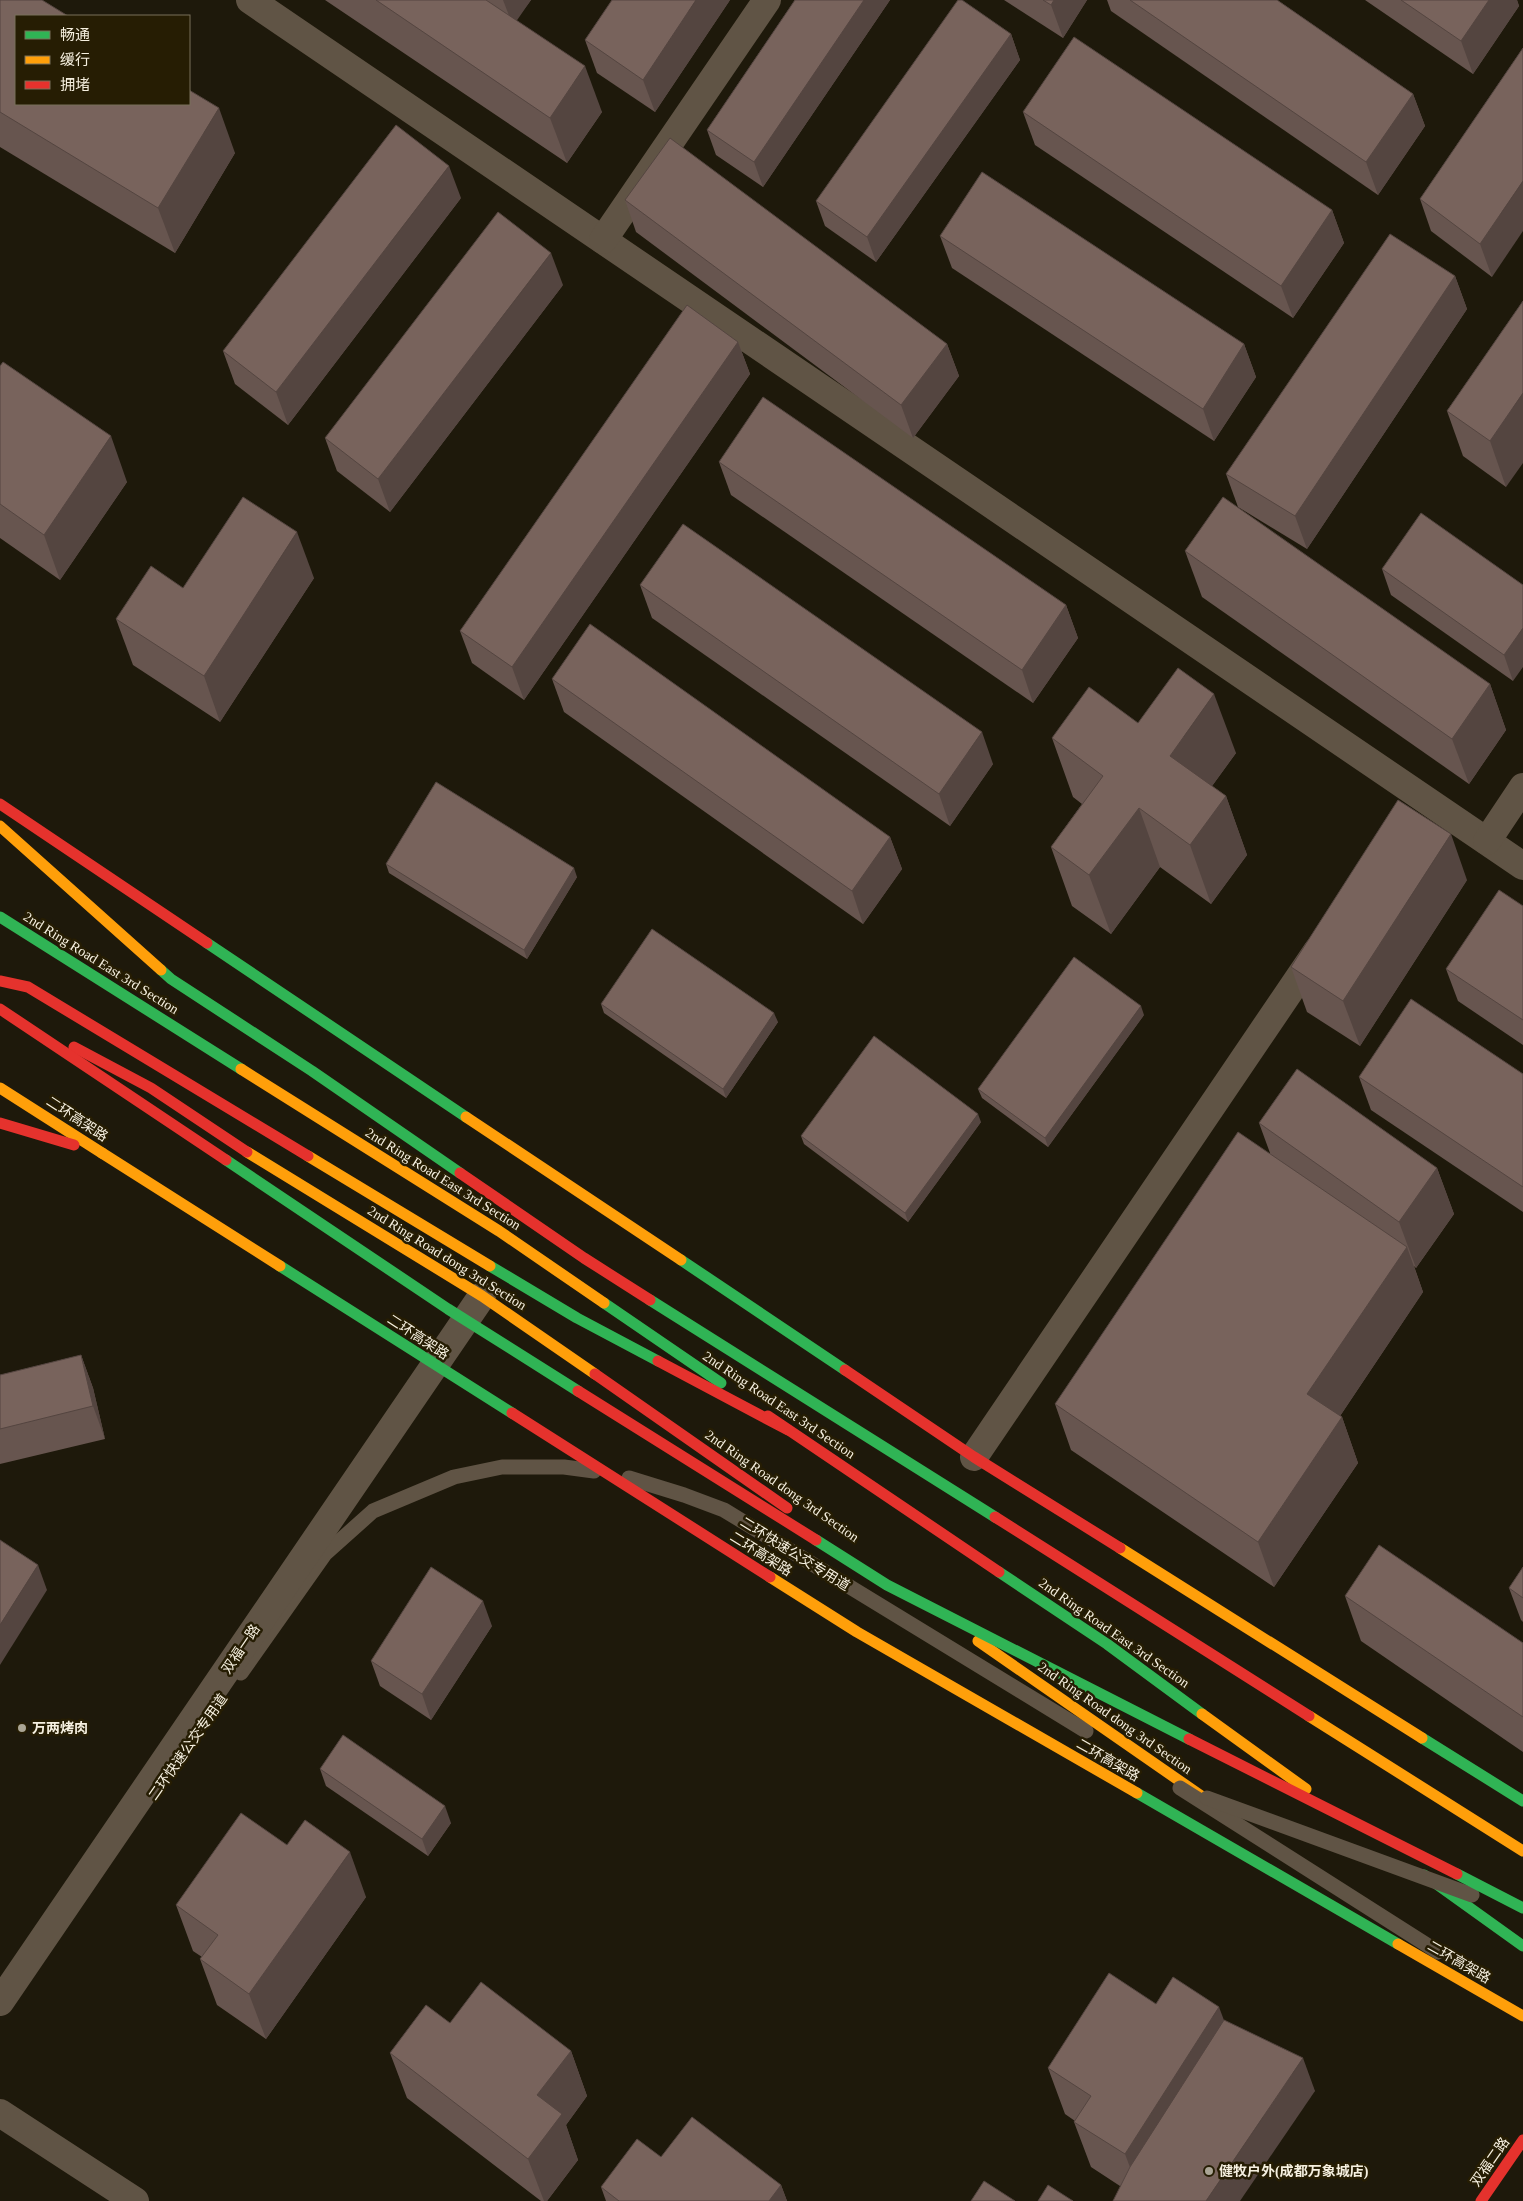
<svg xmlns="http://www.w3.org/2000/svg" width="1523" height="2201" font-family="'Times New Roman','Noto Sans SC',serif">
	<rect width="100%" height="100%" fill="#1e190b"/>
	<g fill="none" stroke-linecap="round" stroke-linejoin="round">
		<g stroke="#605445" stroke-width="15">
			<polyline points="629,1478 684,1495 724,1510 1086,1731"/>
			<polyline points="241,1673 325,1554 373,1511 454,1477 502,1467 564,1467 594,1471"/>
		</g>
		<g stroke="#605445" stroke-width="28">
			<polyline points="250,0 1523,866"/>
			<polyline points="603,240 767,0"/>
			<polyline points="1487,841 1523,787"/>
			<polyline points="974,1457 1317,951"/>
			<polyline points="0,2002 482,1296"/>
			<polyline points="0,2113 135,2201"/>
		</g>
		<g stroke="#30b455" stroke-width="11">
			<polyline points="0,917 241,1069"/>
			<polyline points="207,943 466,1117"/>
			<polyline points="161,970 171,979 312,1071 460,1173"/>
			<polyline points="681,1260 845,1370"/>
			<polyline points="490,1266 577,1318 658,1361"/>
			<polyline points="650,1300 995,1517"/>
			<polyline points="604,1303 721,1383"/>
			<polyline points="999,1572 1107,1644 1202,1714"/>
			<polyline points="1422,1738 1523,1801"/>
			<polyline points="1424,1875 1523,1946"/>
		</g>
		<g stroke="#ff9f0a" stroke-width="11">
			<polyline points="0,826 161,970"/>
			<polyline points="241,1069 499,1231 604,1303"/>
			<polyline points="0,1088 102,1153"/>
			<polyline points="466,1117 681,1260"/>
			<polyline points="247,1152 482,1296 595,1374"/>
			<polyline points="308,1156 490,1266"/>
			<polyline points="1120,1548 1422,1738"/>
			<polyline points="978,1641 1210,1802"/>
			<polyline points="1202,1714 1306,1789"/>
			<polyline points="1309,1716 1523,1851"/>
		</g>
		<g stroke="#e5322d" stroke-width="11">
			<polyline points="0,804 207,943"/>
			<polyline points="0,981 28,987 308,1156"/>
			<polyline points="74,1047 151,1088 247,1152"/>
			<polyline points="0,1123 74,1145"/>
			<polyline points="460,1173 584,1258 650,1300"/>
			<polyline points="658,1361 788,1430"/>
			<polyline points="845,1370 974,1457 1120,1548"/>
			<polyline points="595,1374 787,1508"/>
			<polyline points="768,1416 999,1572"/>
			<polyline points="995,1517 1309,1716"/>
			<polyline points="1481,2201 1523,2140"/>
		</g>
		<g stroke="#605445" stroke-width="15">
			<polyline points="1180,1788 1438,1952"/>
			<polyline points="1207,1798 1472,1895"/>
		</g>
		<g stroke="#30b455" stroke-width="11">
			<polyline points="226,1160 448,1309 578,1391"/>
			<polyline points="280,1266 512,1413"/>
			<polyline points="816,1540 887,1585 1189,1739"/>
			<polyline points="1137,1793 1398,1944"/>
			<polyline points="1457,1874 1523,1908"/>
		</g>
		<g stroke="#ff9f0a" stroke-width="11">
			<polyline points="102,1153 280,1266"/>
			<polyline points="770,1577 857,1632 1137,1793"/>
			<polyline points="1398,1944 1523,2016"/>
		</g>
		<g stroke="#e5322d" stroke-width="11">
			<polyline points="0,1009 226,1160"/>
			<polyline points="578,1391 816,1540"/>
			<polyline points="512,1413 770,1577"/>
			<polyline points="1189,1739 1457,1874"/>
		</g>
	</g>
	<g fill="#67554f">
		<polygon points="0,0 235,153 175,253 0,147"/>
		<polygon points="325,0 531,0 516,20 602,112 567,163"/>
		<polygon points="730,0 655,112 597,73 585,40"/>
		<polygon points="795,0 890,0 763,187 716,155 707,130"/>
		<polygon points="1004,0 1087,0 1063,38"/>
		<polygon points="1107,0 1277,0 1413,94 1425,126 1378,195 1111,11"/>
		<polygon points="1365,0 1517,0 1519,6 1473,74"/>
		<polygon points="1011,34 1020,60 876,262 825,226 816,201"/>
		<polygon points="1523,48 1492,277 1431,231 1420,199"/>
		<polygon points="1023,112 1332,210 1344,243 1293,318 1035,145"/>
		<polygon points="461,198 288,425 235,384 223,351"/>
		<polygon points="625,200 947,344 959,376 913,438 636,232"/>
		<polygon points="940,236 1244,344 1256,377 1214,441 952,268"/>
		<polygon points="1455,276 1467,309 1307,549 1238,507 1226,474"/>
		<polygon points="563,285 390,512 337,471 325,438"/>
		<polygon points="1523,301 1506,487 1463,456 1447,411"/>
		<polygon points="738,342 750,374 524,700 472,663 460,631"/>
		<polygon points="0,366 127,482 60,580 0,538"/>
		<polygon points="719,462 1066,605 1078,638 1033,703 731,495"/>
		<polygon points="1185,551 1490,684 1506,730 1469,784 1202,597"/>
		<polygon points="1382,569 1523,585 1513,681 1391,595"/>
		<polygon points="314,578 220,722 133,665 116,619 183,588"/>
		<polygon points="640,585 993,764 950,826 652,618"/>
		<polygon points="552,679 890,837 902,869 863,924 564,712"/>
		<polygon points="1138,723 1236,753 1212,786 1226,796 1247,855 1211,904 1160,867 1111,934 1072,906 1051,847 1082,804 1073,797 1052,738"/>
		<polygon points="386,864 577,877 527,959 389,873"/>
		<polygon points="1467,880 1360,1046 1307,1012 1291,967"/>
		<polygon points="1523,906 1523,1045 1458,1001 1446,969"/>
		<polygon points="601,1004 778,1022 726,1098 604,1013"/>
		<polygon points="1144,1015 1048,1147 982,1098 978,1089"/>
		<polygon points="1523,1074 1523,1212 1371,1110 1359,1077"/>
		<polygon points="981,1122 908,1222 804,1144 801,1136"/>
		<polygon points="1259,1123 1437,1168 1454,1214 1416,1268 1414,1266 1423,1292 1340,1416 1342,1417 1358,1463 1274,1587 1071,1450 1055,1404 1270,1153"/>
		<polygon points="81,1355 93,1388 105,1439 0,1464 0,1375"/>
		<polygon points="1523,1567 1523,1622 1521,1620 1509,1588"/>
		<polygon points="1345,1596 1523,1643 1523,1752 1361,1641"/>
		<polygon points="492,1626 431,1720 380,1686 371,1661"/>
		<polygon points="320,1769 451,1823 428,1856 326,1786"/>
		<polygon points="287,1845 366,1897 266,2039 217,2005 200,1959 202,1957 193,1951 176,1905"/>
		<polygon points="1156,2004 1224,2020 1315,2091 1120,2186 1091,2167 1074,2122 1075,2121 1065,2114 1048,2068"/>
		<polygon points="450,2023 571,2051 587,2096 566,2125 578,2160 547,2201 541,2201 407,2098 390,2053"/>
		<polygon points="661,2157 781,2185 787,2201 606,2201 601,2187"/>
	</g>
	<g fill="#544540">
		<polygon points="503,0 531,0 513,26"/>
		<polygon points="696,0 730,0 655,112 643,80"/>
		<polygon points="864,0 890,0 763,187 754,162"/>
		<polygon points="1054,0 1087,0 1063,38 1051,5"/>
		<polygon points="1489,0 1517,0 1519,6 1473,74 1461,41"/>
		<polygon points="1011,34 1020,60 876,262 867,237"/>
		<polygon points="585,66 602,112 567,163 550,118"/>
		<polygon points="1413,94 1425,126 1378,195 1366,162"/>
		<polygon points="219,108 235,153 175,253 158,208"/>
		<polygon points="449,166 461,198 288,425 276,392"/>
		<polygon points="1523,181 1523,231 1492,277 1480,244"/>
		<polygon points="1332,210 1344,243 1293,318 1281,286"/>
		<polygon points="551,253 563,285 390,512 378,479"/>
		<polygon points="1455,276 1467,309 1307,549 1295,516"/>
		<polygon points="738,342 750,374 524,700 512,667"/>
		<polygon points="947,344 959,376 913,438 901,405"/>
		<polygon points="1244,344 1256,377 1214,441 1203,409"/>
		<polygon points="1523,393 1523,463 1506,487 1490,441"/>
		<polygon points="111,436 127,482 60,580 44,535"/>
		<polygon points="297,532 314,578 220,722 204,676"/>
		<polygon points="1066,605 1078,638 1033,703 1022,670"/>
		<polygon points="1523,628 1523,667 1513,681 1504,655"/>
		<polygon points="1490,684 1506,730 1469,784 1452,739"/>
		<polygon points="1214,694 1236,753 1191,815 1170,756"/>
		<polygon points="982,732 993,764 950,826 939,794"/>
		<polygon points="1226,796 1247,855 1211,904 1190,845"/>
		<polygon points="1139,808 1160,867 1111,934 1089,875"/>
		<polygon points="1451,834 1467,880 1360,1046 1343,1001"/>
		<polygon points="890,837 902,869 863,924 852,891"/>
		<polygon points="574,868 577,877 527,959 524,950"/>
		<polygon points="1141,1006 1144,1015 1048,1147 1045,1138"/>
		<polygon points="774,1013 778,1022 726,1098 723,1089"/>
		<polygon points="978,1114 981,1122 908,1222 905,1213"/>
		<polygon points="1437,1168 1454,1214 1416,1268 1399,1222"/>
		<polygon points="1407,1247 1423,1292 1324,1440 1307,1394"/>
		<polygon points="81,1355 93,1388 105,1439 93,1406"/>
		<polygon points="1342,1417 1358,1463 1274,1587 1258,1542"/>
		<polygon points="38,1565 47,1590 0,1665 0,1625"/>
		<polygon points="483,1601 492,1626 431,1720 422,1694"/>
		<polygon points="445,1806 451,1823 428,1856 422,1839"/>
		<polygon points="350,1852 366,1897 266,2039 249,1994"/>
		<polygon points="1219,2007 1236,2052 1142,2199 1125,2154"/>
		<polygon points="571,2051 587,2096 566,2125 578,2160 547,2201 544,2201 528,2159 537,2095"/>
		<polygon points="1303,2058 1315,2091 1240,2201 1206,2201"/>
		<polygon points="781,2185 787,2201 769,2201"/>
	</g>
	<g fill="#78635c" stroke="#544540">
		<polygon points="0,0 42,0 68,16 16,16 16,104 189,104 189,90 219,108 158,208 0,112"/>
		<polygon points="376,0 486,0 585,66 550,118"/>
		<polygon points="612,0 696,0 643,80 585,40"/>
		<polygon points="795,0 864,0 754,162 707,130"/>
		<polygon points="958,0 962,0 1011,34 867,237 816,201"/>
		<polygon points="1043,0 1054,0 1051,5"/>
		<polygon points="1130,0 1277,0 1413,94 1366,162"/>
		<polygon points="1401,0 1489,0 1461,41"/>
		<polygon points="1074,37 1332,210 1281,286 1023,112"/>
		<polygon points="1523,48 1523,181 1480,244 1420,199"/>
		<polygon points="396,125 449,166 276,392 223,351"/>
		<polygon points="670,138 947,344 901,405 625,200"/>
		<polygon points="982,172 1244,344 1203,409 940,236"/>
		<polygon points="498,212 551,253 378,479 325,438"/>
		<polygon points="1390,234 1455,276 1295,516 1226,474"/>
		<polygon points="1523,301 1523,393 1490,441 1447,411"/>
		<polygon points="687,305 738,342 512,667 460,631"/>
		<polygon points="3,362 111,436 44,535 0,504 0,366"/>
		<polygon points="763,397 1066,605 1022,670 719,462"/>
		<polygon points="243,497 297,532 204,676 116,619 151,566 183,588"/>
		<polygon points="1223,497 1490,684 1452,739 1185,551"/>
		<polygon points="1421,513 1523,585 1523,628 1504,655 1382,569"/>
		<polygon points="683,524 982,732 939,794 640,585"/>
		<polygon points="590,624 890,837 852,891 552,679"/>
		<polygon points="1178,668 1214,694 1170,756 1226,796 1190,845 1139,808 1089,875 1051,847 1103,776 1052,738 1089,687 1138,723"/>
		<polygon points="436,782 574,868 524,950 386,864"/>
		<polygon points="1398,800 1451,834 1343,1001 1291,967"/>
		<polygon points="1499,890 1523,906 1523,1020 1446,969"/>
		<polygon points="652,929 774,1013 723,1089 601,1004"/>
		<polygon points="1074,957 1141,1006 1045,1138 978,1089"/>
		<polygon points="1411,999 1523,1074 1523,1187 1359,1077"/>
		<polygon points="874,1036 978,1114 905,1213 801,1136"/>
		<polygon points="1297,1069 1437,1168 1399,1222 1259,1123"/>
		<polygon points="1238,1132 1407,1247 1307,1394 1342,1417 1258,1542 1055,1404"/>
		<polygon points="81,1355 93,1406 0,1429 0,1375"/>
		<polygon points="0,1540 38,1565 0,1625"/>
		<polygon points="1379,1545 1523,1643 1523,1717 1345,1596"/>
		<polygon points="431,1567 483,1601 422,1694 371,1661"/>
		<polygon points="1523,1567 1523,1598 1509,1588"/>
		<polygon points="343,1735 445,1806 422,1839 320,1769"/>
		<polygon points="241,1813 287,1845 305,1820 350,1852 249,1994 200,1959 218,1935 176,1905"/>
		<polygon points="1109,1973 1156,2004 1173,1977 1219,2007 1125,2154 1074,2122 1091,2096 1048,2068"/>
		<polygon points="481,1982 571,2051 537,2095 562,2114 528,2159 390,2053 426,2005 450,2023"/>
		<polygon points="1224,2020 1303,2058 1206,2201 1113,2201 1130,2167"/>
		<polygon points="692,2117 781,2185 769,2201 619,2201 601,2187 637,2139 661,2157"/>
		<polygon points="984,2181 1015,2201 971,2201"/>
		<polygon points="1048,2185 1073,2201 1038,2201"/>
	</g>
	<g fill="#aaa595" stroke="#261d03" stroke-width="2">
		<circle cx="22" cy="1728" r="5"/>
		<circle cx="1209" cy="2171" r="5"/>
	</g>
	<g text-anchor="middle" dominant-baseline="central" stroke-width="5" stroke-linejoin="round" paint-order="stroke">
		<g font-size="14" fill="#f6f0e0" stroke="#261d03">
			<text transform="translate(101 963) rotate(32)">2nd Ring Road East 3rd Section</text>
			<text transform="translate(77 1119) rotate(33)">二环高架路</text>
			<text transform="translate(443 1179) rotate(32)">2nd Ring Road East 3rd Section</text>
			<text transform="translate(447 1258) rotate(32)">2nd Ring Road dong 3rd Section</text>
			<text transform="translate(418 1337) rotate(33)">二环高架路</text>
			<text transform="translate(779 1405) rotate(34)">2nd Ring Road East 3rd Section</text>
			<text transform="translate(782 1486) rotate(35)">2nd Ring Road dong 3rd Section</text>
			<text transform="translate(761 1554) rotate(32)">二环高架路</text>
			<text transform="translate(795 1554) rotate(32)">二环快速公交专用道</text>
			<text transform="translate(1114 1633) rotate(35)">2nd Ring Road East 3rd Section</text>
			<text transform="translate(241 1649) rotate(-56)">双福一路</text>
			<text transform="translate(1115 1718) rotate(35)">2nd Ring Road dong 3rd Section</text>
			<text transform="translate(188 1747) rotate(-55)">二环快速公交专用道</text>
			<text transform="translate(1108 1760) rotate(30)">二环高架路</text>
			<text transform="translate(1459 1962) rotate(30)">二环高架路</text>
			<text transform="translate(1490 2162) rotate(-55)">双福二路</text>
		</g>
		<g font-size="14" font-weight="bold" fill="#f6f0e0" stroke="#261d03" text-anchor="start">
			<text x="32" y="1728">万两烤肉</text>
			<text x="1219" y="2171">健牧户外(成都万象城店)</text>
		</g>
	</g>
	<rect x="15" y="15" width="175" height="90" fill="#261d03" stroke="#79715b"/>
	<rect x="25" y="31" width="25" height="8" fill="#30b455" stroke="#79715b"/>
	<text x="60" y="40" font-size="15" fill="#f6f0e0">畅通</text>
	<rect x="25" y="56" width="25" height="8" fill="#ff9f0a" stroke="#79715b"/>
	<text x="60" y="65" font-size="15" fill="#f6f0e0">缓行</text>
	<rect x="25" y="81" width="25" height="8" fill="#e5322d" stroke="#79715b"/>
	<text x="60" y="90" font-size="15" fill="#f6f0e0">拥堵</text>
</svg>
